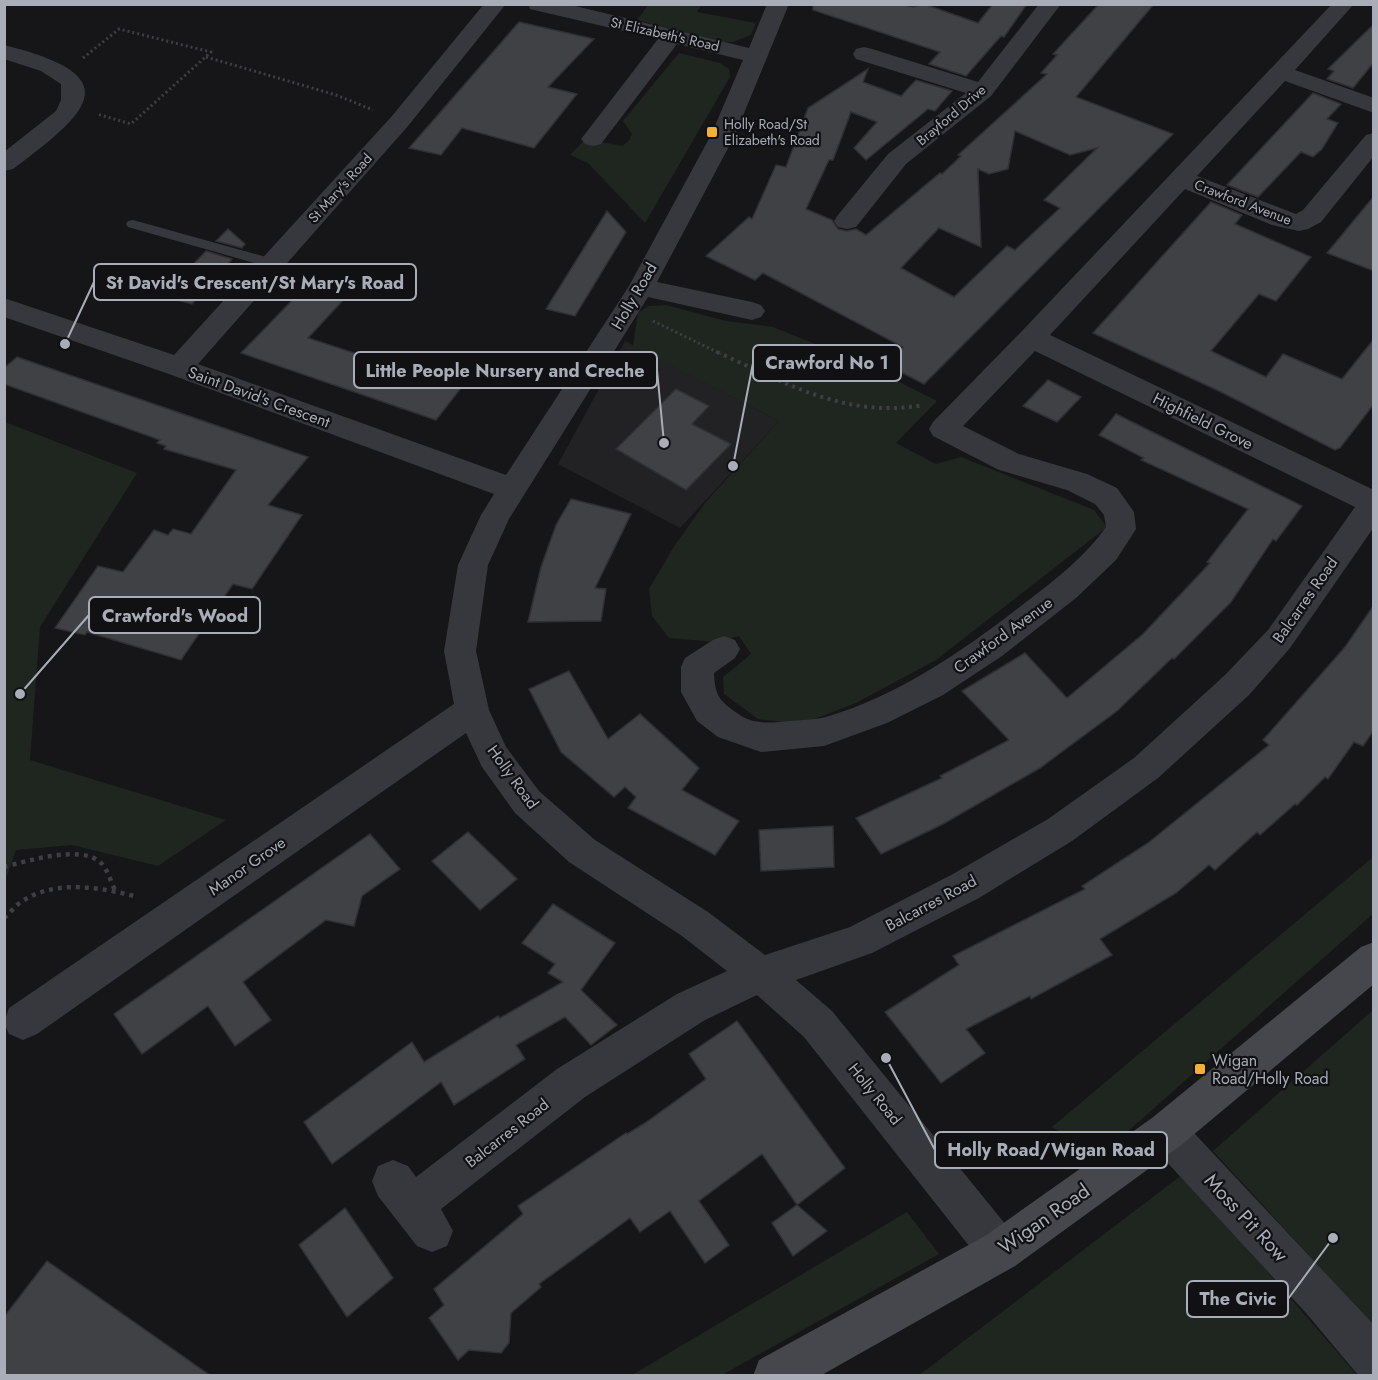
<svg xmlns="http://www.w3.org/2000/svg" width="1378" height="1380" font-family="Jost,sans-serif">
	<rect width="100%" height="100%" fill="#161618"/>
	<polygon fill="#222225" points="625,341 779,421 680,528 558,464"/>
	<g fill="#1e261f">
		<polygon points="702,4 697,12 756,23 751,35 733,42 720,42 637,20 648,5"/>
		<polygon points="679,53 720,63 729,69 730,77 645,223 588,163 570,155 583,142 607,143 622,146 629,141 632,134 623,121"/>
		<polygon points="666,305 726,321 773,327 855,360 937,401 896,443 936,464 961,457 1094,510 1107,527 936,660 856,703 802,724 758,719 724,694 723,677 751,654 739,636 715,642 669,638 652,616 649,589 673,548 705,503 779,421 633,346 638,313 648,306"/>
		<polygon points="5,422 137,473 40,627 30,760 226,820 158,866 72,845 16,850 5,881"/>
		<polygon points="1373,857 1373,914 1099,1157 1052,1127"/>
		<polygon points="1373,1010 1373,1325 1213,1151"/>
		<polygon points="1183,1174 1357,1375 918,1376"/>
		<polygon points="907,1212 939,1254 722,1375 632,1375"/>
	</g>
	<g fill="#404145" stroke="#303034" stroke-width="1.5" fill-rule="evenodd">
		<polygon points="813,4 901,4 913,7 924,4 978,23 993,4 1027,4 1004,37 1001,36 966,76 929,64 940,52 813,10"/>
		<path d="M1099 4H1154L1076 97 1173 134 924 384 895 369 901 364 889 358 903 347 763 273 755 280 706 256 749 217 752 219 776 165 786 167 808 108 868 69 863 82 901 96 916 80 952 91 935 111 928 109 866 160 854 148 877 122 851 112 833 160H829L806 209 832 220 838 229 847 231 856 229 866 235 940 173 942 174 961 156 958 155 1047 74 1041 73 1057 55 1053 54ZM1015 131 1070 155 1097 148 1044 200 1060 208 1015 250 1007 246 954 297 901 268 939 228 981 247 978 169 989 174 1008 169Z"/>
		<polygon points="519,22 594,39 548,87 577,94 534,148 462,128 441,155 409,148"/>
		<polygon points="1374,24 1374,62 1353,88 1327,79 1334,71 1328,69"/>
		<polygon points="1313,93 1341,104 1327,119 1338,123 1322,149 1313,157 1301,152 1258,197 1227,185"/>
		<polygon points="1374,196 1374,271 1327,253"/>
		<polygon points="1211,202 1242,215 1235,224 1311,257 1276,301 1259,294 1211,351 1266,377 1283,354 1342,379 1374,339 1374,404 1340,448 1335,450 1219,391 1093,333"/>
		<polygon points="607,211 626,232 575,316 546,309"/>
		<polygon points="228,229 245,244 242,248 216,241"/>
		<polygon points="206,251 232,259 192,304 163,296"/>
		<polygon points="308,284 346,297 308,338 461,388 436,420 241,353"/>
		<polygon points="17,357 308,457 268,505 302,515 252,589 233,584 181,660 87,632 85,635 55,628 98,566 123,572 154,530 168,535 173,529 191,534 236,470 164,449 166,446 157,443 160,440 4,384 4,368"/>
		<polygon points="1048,380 1081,397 1057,422 1023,406"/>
		<polygon points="676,389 709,406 692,424 731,444 686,490 616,449"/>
		<polygon points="1116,414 1302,506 1276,541 1273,539 1231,602 1174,659 1172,658 1117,711 1040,768 943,824 881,854 856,818 942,778 940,776 1009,740 962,691 1025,653 1067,698 1143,634 1210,563 1207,562 1248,509 1141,460 1144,458 1099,435"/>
		<polygon points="571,499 631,514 595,588 606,589 601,621 528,622 541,567 556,525"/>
		<polygon points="1374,605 1374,730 1363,746 1354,742 1328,779 1325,777 1297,805 1295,804 1260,835 1257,832 1215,870 1209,865 1176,893 1100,939 1112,955 1031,999 1030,996 966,1029 985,1053 941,1083 885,1012 959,965 953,956 1085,889 1082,886 1148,843 1269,745 1263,740 1345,647"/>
		<polygon points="569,671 608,739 640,714 699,768 682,790 739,821 715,855 628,808 636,797 625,787 614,797 561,752 529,689"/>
		<polygon points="833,826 834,867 761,871 759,830"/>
		<polygon points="468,832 517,879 480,910 432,861"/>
		<polygon points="370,834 400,869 362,896 354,926 326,920 243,982 271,1020 235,1046 208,1006 142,1054 114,1014"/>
		<polygon points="553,904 615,943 581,990 617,1025 591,1045 565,1017 516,1045 525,1059 454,1105 441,1082 332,1164 304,1122 412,1042 424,1062 498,1016 500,1018 563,982 548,973 555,964 522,943"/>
		<polygon points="737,1021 845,1168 797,1205 762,1154 699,1201 729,1245 705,1263 670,1211 640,1232 630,1218 539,1284 541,1287 511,1313 509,1343 501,1353 469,1350 458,1360 429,1318 444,1305 434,1289 523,1214 518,1206 626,1133 627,1134 645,1123 706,1079 689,1054"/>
		<polygon points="797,1205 827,1231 793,1256 772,1223"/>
		<polygon points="345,1208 393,1278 347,1317 299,1245"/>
		<polygon points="47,1261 211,1376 4,1376 4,1317"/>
	</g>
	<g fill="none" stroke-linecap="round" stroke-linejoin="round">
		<g stroke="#3d3f44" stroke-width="3" stroke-dasharray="2 3" stroke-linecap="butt">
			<polyline points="206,57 336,95 373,110"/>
			<polyline points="83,58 119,29 211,52 131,124 97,114"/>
			<polyline points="653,321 721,354"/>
		</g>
		<path stroke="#3d3f44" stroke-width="4" stroke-dasharray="3 4.5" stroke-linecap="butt" d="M717 352C786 383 846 419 924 405"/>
		<g stroke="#3d3f44" stroke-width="4.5" stroke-dasharray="4 5" stroke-linecap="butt">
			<path d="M4 867C27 861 82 844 101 863 108 870 111 883 116 892"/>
			<path d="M4 918C10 913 15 906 21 902 55 879 100 887 138 897"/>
		</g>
		<polygon fill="#37383d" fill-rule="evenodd" points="133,220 277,260 279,263 272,268 128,227 126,224 128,221"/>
		<g fill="#37383d" fill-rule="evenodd">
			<path d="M484 4H506L408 126 198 364 506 475 629 286 711 135 743 60 677 44 601 144 593 146 585 144 581 139 585 134 658 39 530 9 528 4H567L749 48 767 4H789L735 135 657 282 752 302 761 305 765 311 761 317 752 320 648 297 509 519 488 565 476 651 489 710 506 747 539 791 595 840 708 912 765 955 850 927 953 874 1048 819 1134 758 1225 675 1268 630 1355 507 1035 351 963 426 1019 454 1087 474 1117 488 1134 512 1136 529 1116 560 1076 598 1002 656 943 695 887 723 824 746 761 752 718 737 697 721 681 692V667L685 658 713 640 724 636 735 640 740 649 735 658 714 673C715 696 719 700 737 713 753 725 770 723 789 721 801 720 814 720 826 717 900 695 966 649 1026 602 1055 580 1085 557 1106 527L1104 515 1095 504 1067 490 999 470 933 436 929 429 933 422 1022 331 1332 4H1354L1295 70 1374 98V113L1285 81 1197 176 1296 214 1303 210 1366 135 1374 133V156L1321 222 1308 229 1299 231 1272 225 1185 189 1050 335 1374 490V527L1290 648 1249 695 1158 778 1072 841 979 898 872 953 796 980 832 1011 1015 1236 1021 1251 1015 1266 1000 1272 985 1266 804 1037 757 995 705 1020 585 1097 441 1209 453 1231 447 1246 432 1252 417 1246 378 1196 372 1181 378 1166 393 1160 408 1166 416 1177 557 1069 677 994 727 971 682 936 569 862 515 813 482 767 466 733 37 1034 23 1040 9 1034 4 1023 9 1008 454 704 444 651 458 565 481 515 494 494 169 374 4 317V298L174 355 392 116Z"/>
			<polygon points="1039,4 1061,4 991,96 906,164 856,227 847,229 838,227 834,221 838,215 888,154 966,93 856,59 853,54 856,49 864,47 872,49 978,82"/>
			<path d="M4 45C129 76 91 111 13 169L4 171V152L56 111 61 100V84L41 71 4 59Z"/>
			<polygon points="1166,1112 1180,1118 1374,1325 1374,1376 1358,1375 1306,1313 1152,1146 1146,1132 1152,1118"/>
		</g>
		<polygon fill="#45474d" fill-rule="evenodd" points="1374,942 1374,984 1180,1146 1015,1266 820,1376 753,1376 759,1360 985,1236 1152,1118 1361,947"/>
	</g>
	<g fill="#f2b134" stroke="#111113" stroke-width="2">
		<rect x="706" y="126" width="12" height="12" rx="3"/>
		<rect x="1194" y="1063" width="12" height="12" rx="3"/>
	</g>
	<g text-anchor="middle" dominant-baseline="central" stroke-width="4.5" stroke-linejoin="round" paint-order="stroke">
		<g font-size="14" fill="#a8adb8" stroke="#111113">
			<text transform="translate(665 34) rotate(13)">St Elizabeth's Road</text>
			<text transform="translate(951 115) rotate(-40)">Brayford Drive</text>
			<text transform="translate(340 188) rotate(-48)">St Mary's Road</text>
			<text transform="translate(1243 202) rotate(21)">Crawford Avenue</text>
		</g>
		<g font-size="14" fill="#a8adb8" stroke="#111113" text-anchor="start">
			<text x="724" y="124">Holly Road/St<tspan x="724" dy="16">Elizabeth's Road</tspan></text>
		</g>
		<g font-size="16" fill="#a8adb8" stroke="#111113">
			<text transform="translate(634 296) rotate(-60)">Holly Road</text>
			<text transform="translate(259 397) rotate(20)">Saint David's Crescent</text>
			<text transform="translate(1203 421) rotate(26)">Highfield Grove</text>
			<text transform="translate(1305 600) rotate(-55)">Balcarres Road</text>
			<text transform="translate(1003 635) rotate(-36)">Crawford Avenue</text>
			<text transform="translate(513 777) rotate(54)">Holly Road</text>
			<text transform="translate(247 866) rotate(-35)">Manor Grove</text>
			<text transform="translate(931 903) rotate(-28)">Balcarres Road</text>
			<text transform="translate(875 1094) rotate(51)">Holly Road</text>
			<text transform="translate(507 1133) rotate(-38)">Balcarres Road</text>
		</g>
		<g font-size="16" fill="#a8adb8" stroke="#111113" text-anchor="start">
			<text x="1212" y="1060">Wigan<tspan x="1212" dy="18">Road/Holly Road</tspan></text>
		</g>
		<g font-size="20" fill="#a8adb8" stroke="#111113">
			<text transform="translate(1246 1218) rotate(47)">Moss Pit Row</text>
			<text transform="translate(1044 1219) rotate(-35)">Wigan Road</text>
		</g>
	</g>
	<path fill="none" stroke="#a8adb8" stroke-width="2" d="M65 344L94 282M733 466L753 363M664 443L657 370M20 694L89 615M886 1058L935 1150M1333 1238L1288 1299"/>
	<g fill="#a8adb8" stroke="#111113" stroke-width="2">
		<circle cx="65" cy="344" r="6"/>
		<circle cx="733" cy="466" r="6"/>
		<circle cx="664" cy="443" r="6"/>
		<circle cx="20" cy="694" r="6"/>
		<circle cx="886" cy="1058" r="6"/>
		<circle cx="1333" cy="1238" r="6"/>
	</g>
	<g fill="#111113" stroke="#a8adb8" stroke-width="2">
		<rect x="94" y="264" width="322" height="36" rx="6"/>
		<rect x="753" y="345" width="148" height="36" rx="6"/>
		<rect x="354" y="352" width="303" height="36" rx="6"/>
		<rect x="89" y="597" width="171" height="36" rx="6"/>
		<rect x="935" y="1132" width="232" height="36" rx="6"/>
		<rect x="1187" y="1281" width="101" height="36" rx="6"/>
	</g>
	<g font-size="18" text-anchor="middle" font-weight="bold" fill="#a8adb8">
		<text x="255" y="289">St David's Crescent/St Mary's Road</text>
		<text x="827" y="369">Crawford No 1</text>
		<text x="505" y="377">Little People Nursery and Creche</text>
		<text x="175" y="622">Crawford's Wood</text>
		<text x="1051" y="1156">Holly Road/Wigan Road</text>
		<text x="1238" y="1305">The Civic</text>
	</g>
	<rect width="1378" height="1380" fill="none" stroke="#a8adb8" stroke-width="12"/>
</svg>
